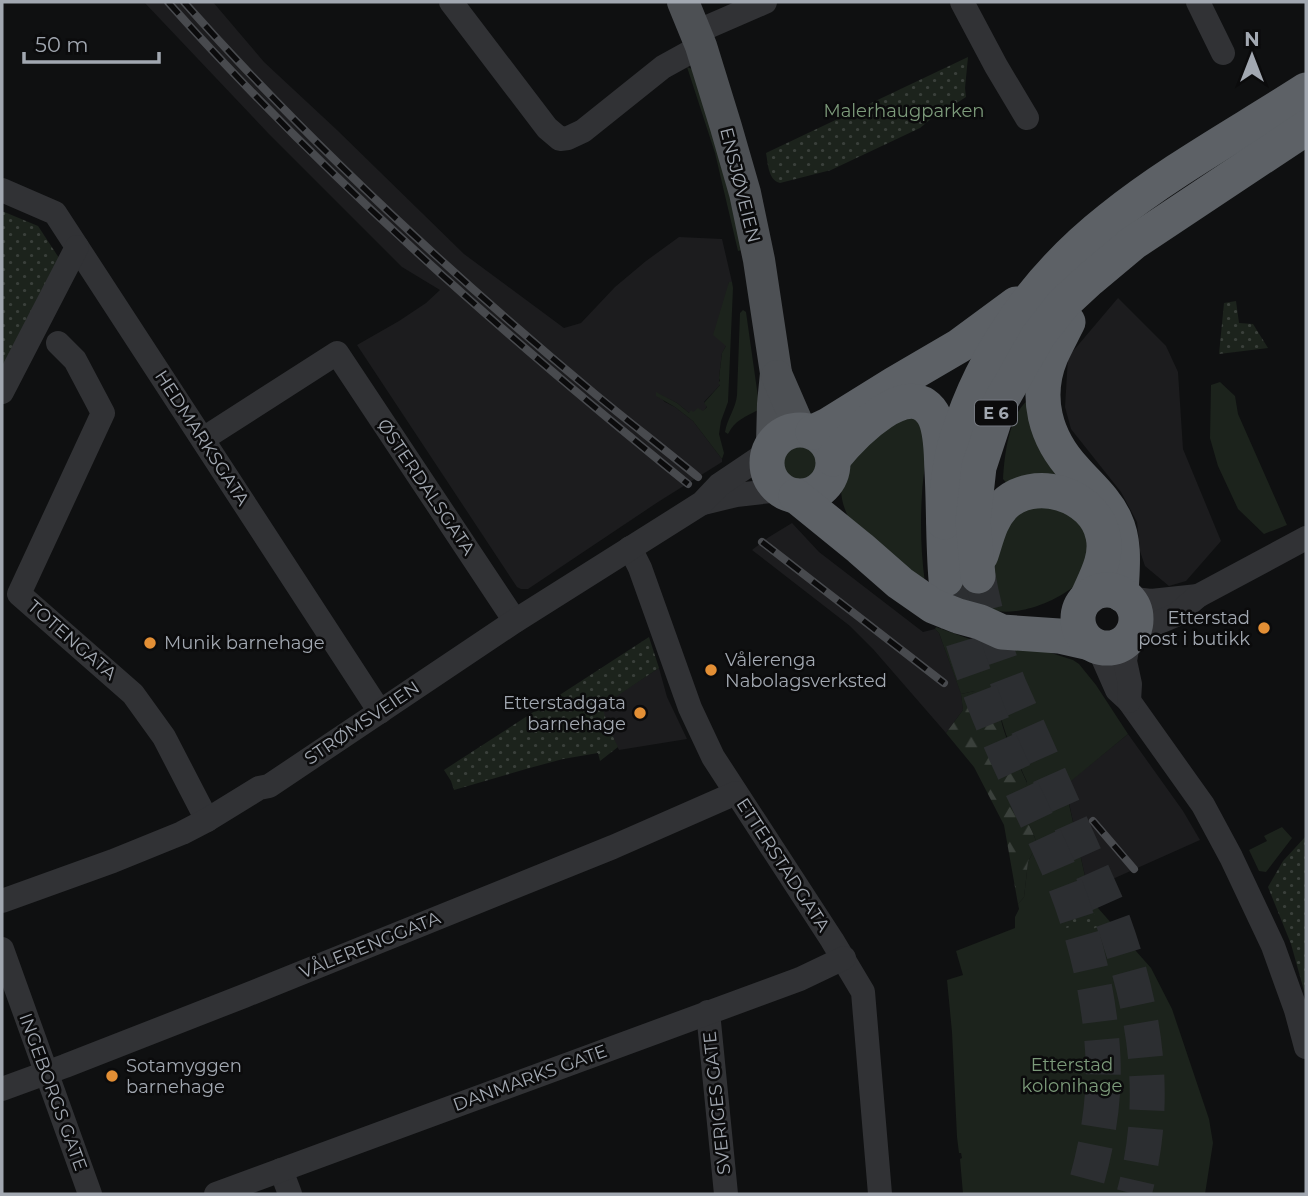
<svg xmlns="http://www.w3.org/2000/svg" width="1308" height="1196" font-family="Montserrat,sans-serif">
	<defs>
		<pattern id="forest-firs" width="22" height="20" patternUnits="userSpaceOnUse" patternTransform="scale(1.75)"><rect width="22" height="20" fill="#1c231c"/><path d="M5 1l3.5 6h-7zM16 11l3.5 6h-7z" fill="#3a403b"/></pattern>
		<pattern id="park-dots" width="8" height="8" patternUnits="userSpaceOnUse" patternTransform="scale(1.75)"><rect width="8" height="8" fill="#1c231c"/><path d="M2 2h.1M6 6h.1" fill="none" stroke="#3a403b" stroke-width="1.8" stroke-linecap="round"/></pattern>
	</defs>
	<rect width="100%" height="100%" fill="#0f1011"/>
	<g fill="#1c1c1e">
		<polygon points="144,2 213,2 264,62 337,130 464,254 564,328 581,323 615,287 646,261 679,237 722,239 732,282 729,282 726,346 722,353 719,378 720,385 704,402 707,406 703,412 689,413 677,403 656,393 665,402 675,407 693,421 722,459 722,462 658,502 528,589 521,589 517,587 357,345 399,321 426,303 440,290 402,267 268,133"/>
		<polygon points="1118,298 1166,346 1178,372 1183,449 1221,541 1186,581 1169,586 1145,566 1140,551 1137,522 1121,492 1071,429 1065,407 1068,357"/>
		<polygon points="792,523 819,552 923,632 935,629 939,633 961,693 963,710 946,733 873,649 850,626 752,550 769,537"/>
		<polygon points="659,668 667,697 687,739 619,750 608,727 601,706"/>
		<polygon points="1128,734 1183,811 1200,840 1088,890 1065,785"/>
	</g>
	<g fill="#1c231c">
		<polygon points="687,67 692,69 726,178 742,250 738,251 715,153"/>
		<polygon points="729,282 732,282 733,288 728,402 721,421 719,434 724,453 722,459 693,421 675,407 656,396 656,392 677,403 689,413 691,410 693,412 698,408 703,411 707,407 704,403 720,385 718,383 720,381 719,378 722,353 726,346 713,335"/>
		<path d="M743 310 746 312 758 397V410C745 417 735 420 728 434L725 432C727 419 736 408 737 395L740 313Z"/>
		<polygon points="1220,382 1235,396 1238,414 1287,525 1264,534 1238,509 1218,466 1210,438 1211,385"/>
		<path d="M1027 401 1058 478 1010 487 1003 479C1004 457 1009 416 1027 401Z"/>
		<path d="M906 410 915 414 927 428C929 450 923 472 922 494 920 524 921 553 925 583L990 574C991 558 991 542 998 527 1015 492 1063 491 1086 521 1121 568 1056 606 1016 611 1001 613 984 610 969 606 927 595 895 566 864 537 837 512 833 476 856 446 860 440 866 436 871 431 882 419 889 411 906 410Z"/>
		<circle cx="798" cy="464" r="19"/>
		<path d="M936 627 992 647 1045 651 1073 660 1079 664 1096 685 1128 734 1065 786 1090 899 1151 968 1172 1009 1209 1119 1213 1143 1205 1194H963L960 1159 962 1158 961 1153H959L957 1137 952 1032 947 980 963 975 956 951 1015 928V917L1019 909 1018 904 1024 897 1028 862 1037 844C1028 815 1016 816 1027 782 1015 755 1003 734 998 703L975 691 961 694 939 633 935 629Z"/>
		<polygon points="1282,827 1292,838 1266,872 1259,871 1249,850 1267,841 1264,836"/>
	</g>
	<path fill="url(#forest-firs)" d="M975 691C983 691 990 691 995 698 1000 704 999 712 1001 720 1006 742 1018 762 1027 783 1016 816 1028 815 1037 844L1028 862 1024 897 1018 904 1004 825 974 767 946 733 963 710 961 694Z"/>
	<g fill="url(#park-dots)">
		<path d="M968 57 965 88 966 97 943 112 938 113 920 128 831 170 780 183C768 180 768 163 766 153Z"/>
		<polygon points="2,211 38,226 59,258 2,374"/>
		<polygon points="1236,301 1239,323 1253,324 1268,348 1219,354 1224,303"/>
		<polygon points="649,637 659,668 602,706 608,726 618,747 600,761 598,753 563,759 526,769 454,790 451,781 444,770"/>
		<polygon points="1306,836 1306,998 1291,944 1268,887 1283,861"/>
		<polygon points="1083,906 1091,911 1103,925 1090,930 1079,923 1067,928 1061,924 1058,915"/>
	</g>
	<g fill="none" stroke-linecap="round" stroke-linejoin="round">
		<g stroke="#2c2e31" stroke-width="35" stroke-dasharray="35 18" stroke-linecap="butt">
			<path d="M978 576C985 614 995 649 1009 685L1107 905C1144 1001 1161 1093 1134 1194"/>
			<path d="M949 590C958 628 970 666 984 702 1006 760 1036 815 1060 872 1084 931 1100 994 1103 1058 1105 1105 1096 1150 1083 1194"/>
		</g>
		<g stroke="#313235" stroke-width="24">
			<polyline points="451,2 547,128 560,139 568,138 583,131 663,67 701,46"/>
			<polyline points="962,2 996,66 1027,118"/>
			<polyline points="1198,2 1223,53"/>
			<polyline points="696,32 765,2"/>
			<polyline points="2,190 55,213 380,712"/>
			<polyline points="58,343 75,360 103,413 19,594 133,694 164,737 207,820"/>
			<polyline points="2,392 77,247"/>
			<polyline points="203,439 337,353 515,621"/>
			<polyline points="703,503 736,495 780,490"/>
			<polyline points="630,548 640,568 690,708 713,757 832,940 863,992 880,1194"/>
			<polyline points="1126,598 1151,601 1198,596"/>
			<polyline points="1134,629 1157,623 1176,615 1198,596 1306,538"/>
			<polyline points="1098,647 1117,690 1129,701 1203,805 1231,857 1273,946 1296,1010 1306,1047"/>
			<polyline points="1129,701 1130,684 1125,661 1129,637"/>
			<polyline points="2,901 113,861 182,833 207,820 259,788 269,786 515,621 702,503 719,485 768,452"/>
			<polyline points="2,949 90,1194"/>
			<polyline points="708,1012 726,1194"/>
			<polyline points="2,1089 65,1066 244,996 613,847 736,793"/>
			<polyline points="281,1170 290,1194"/>
			<polyline points="216,1194 800,979 844,958"/>
		</g>
		<g stroke="#4d5054" stroke-width="32">
			<polyline points="683,2 701,46 726,127 745,193 759,260 776,373 773,404 772,444"/>
			<polyline points="777,376 800,429"/>
		</g>
		<g stroke="#5d6166" stroke-width="35">
			<path d="M1068 322C1062 334 1056 345 1051 356 1034 397 1045 438 1075 470 1089 486 1106 500 1115 520 1126 543 1122 570 1121 594"/>
			<circle cx="800" cy="463" r="33"/>
			<polyline points="813,432 828,425 894,384 959,346 1016,304"/>
			<path d="M833 459C850 438 912 370 935 418 942 434 941 454 942 471 944 507 943 543 946 579"/>
			<polyline points="796,496 860,548 900,583 933,606 958,616 980,622 1002,632 1059,636 1090,643"/>
			<path d="M944 522C947 494 949 464 957 438 984 350 1039 275 1110 219 1171 170 1241 132 1306 90"/>
			<path d="M981 555C987 537 990 520 1003 506 1033 475 1095 494 1103 536 1108 558 1095 579 1087 598"/>
			<polyline points="978,576 973,521 979,467 1000,403 1038,336 1063,304 1090,279 1133,243 1306,128"/>
			<circle cx="1107" cy="619" r="29"/>
		</g>
		<g stroke="#484a4e" stroke-width="8">
			<g id="rail">
				<path d="M168 2C327 180 503 334 688 484"/>
				<path d="M184 2C308 142 451 274 595 394 629 422 664 449 698 477"/>
				<polyline points="762,542 944,683"/>
				<polyline points="1093,821 1134,869"/>
			</g>
		</g>
		<use href="#rail" stroke="#0b0b0c" stroke-width="5" stroke-dasharray="16" stroke-linecap="butt"/>
	</g>
	<g fill="#e38f35" stroke="#0b0b0c" stroke-width="2.5">
		<circle cx="1264" cy="628" r="7"/>
		<circle cx="150" cy="643" r="7"/>
		<circle cx="711" cy="670" r="7"/>
		<circle cx="640" cy="713" r="7"/>
		<circle cx="112" cy="1076" r="7"/>
	</g>
	<g text-anchor="middle" dominant-baseline="central" stroke-width="5" stroke-linejoin="round" paint-order="stroke">
		<rect fill="#0b0b0c" stroke="#757980" stroke-width="2" x="975" y="400.5" width="42" height="25" rx="5"/>
		<g font-size="16" font-weight="bold" fill="#a2a8b1">
			<text x="996" y="413">E 6</text>
		</g>
		<g font-size="18" fill="#7c9a7a" stroke="#0b0b0c">
			<text x="904" y="111">Malerhaugparken</text>
			<text x="1072" y="1065">Etterstad<tspan x="1072" dy="21">kolonihage</tspan></text>
		</g>
		<g font-size="18" fill="#a2a8b1" stroke="#0b0b0c">
			<text transform="translate(740 185) rotate(76)">ENSJØVEIEN</text>
			<text transform="translate(202 438) rotate(57)">HEDMARKSGATA</text>
			<text transform="translate(426 487) rotate(56)">ØSTERDALSGATA</text>
			<text transform="translate(72 640) rotate(41)">TOTENGATA</text>
			<text transform="translate(362 723) rotate(-34)">STRØMSVEIEN</text>
			<text transform="translate(783 865) rotate(57)">ETTERSTADGATA</text>
			<text transform="translate(370 945) rotate(-22)">VÅLERENGGATA</text>
			<text transform="translate(530 1078) rotate(-20)">DANMARKS GATE</text>
			<text transform="translate(53 1092) rotate(70)">INGEBORGS GATE</text>
			<text transform="translate(717 1103) rotate(-96)">SVERIGES GATE</text>
		</g>
		<g font-size="18" fill="#a2a8b1" stroke="#0b0b0c" text-anchor="start">
			<text x="1250" y="618" text-anchor="end">Etterstad<tspan x="1250" dy="21">post i butikk</tspan></text>
			<text x="164" y="643">Munik barnehage</text>
			<text x="725" y="660">Vålerenga<tspan x="725" dy="21">Nabolagsverksted</tspan></text>
			<text x="626" y="703" text-anchor="end">Etterstadgata<tspan x="626" dy="21">barnehage</tspan></text>
			<text x="126" y="1066">Sotamyggen<tspan x="126" dy="21">barnehage</tspan></text>
		</g>
	</g>
	<rect width="1308" height="1196" fill="none" stroke="#a2a8b1" stroke-width="7"/>
	<g transform="translate(1252 56)" stroke="#0b0b0c" stroke-width="5" paint-order="stroke">
	<path d="M0-5L12 26L0 18L-12 26Z" fill="#a2a8b1"/>
	<text y="-10" font-size="19" font-weight="bold" text-anchor="middle" fill="#a2a8b1">N</text>
	</g>
	<path d="M24 52v10h135v-10" fill="none" stroke="#a2a8b1" stroke-width="3.5"/>
	<text x="35" y="52" font-size="21" fill="#a2a8b1" stroke="#0b0b0c" stroke-width="5" paint-order="stroke">50 m</text>
</svg>
